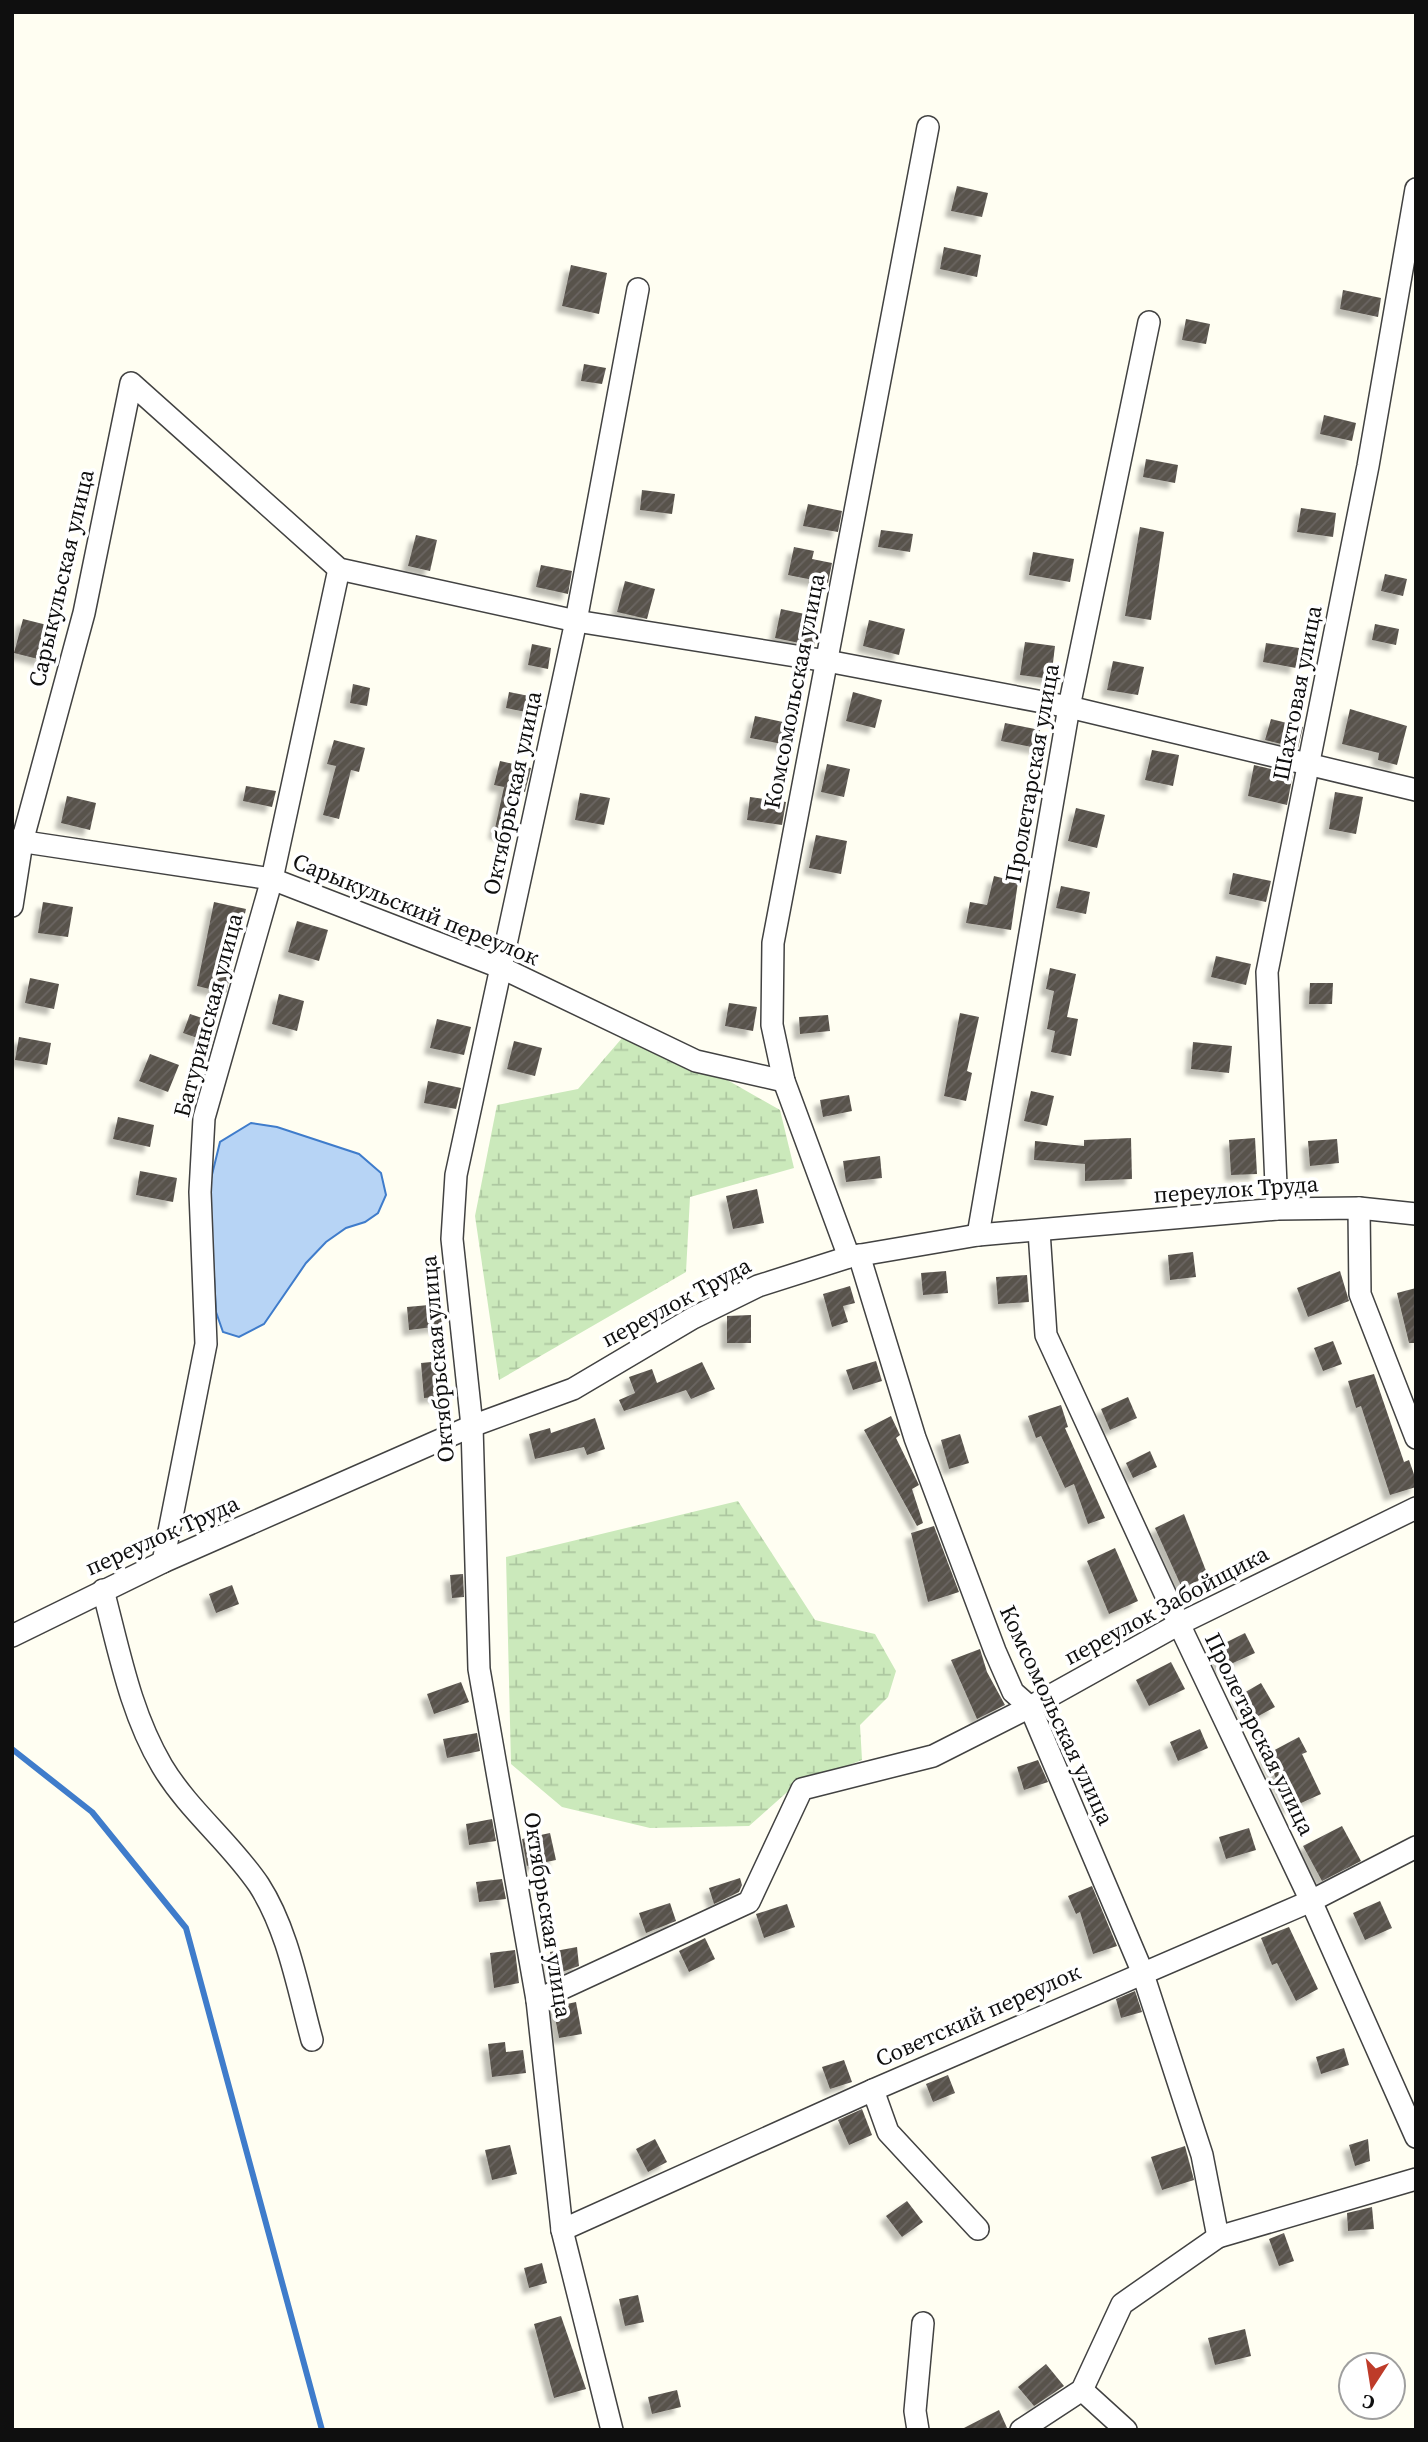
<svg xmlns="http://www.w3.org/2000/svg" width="1428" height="2442" font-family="'Source Serif 4',serif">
	<defs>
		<pattern id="wetland-marsh" width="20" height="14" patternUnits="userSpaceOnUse" patternTransform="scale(1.75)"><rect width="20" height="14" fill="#cbe9bb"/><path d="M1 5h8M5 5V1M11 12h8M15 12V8" fill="none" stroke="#adc7a0"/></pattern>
		<pattern id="building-hatch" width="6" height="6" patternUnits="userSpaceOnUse" patternTransform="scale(1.75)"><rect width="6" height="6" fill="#58524c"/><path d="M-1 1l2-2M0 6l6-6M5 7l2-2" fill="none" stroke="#6b6661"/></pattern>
		<filter id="shadow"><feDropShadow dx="-6" dy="6" stdDeviation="2" flood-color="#0004"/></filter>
	</defs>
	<rect width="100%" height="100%" fill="#fffef2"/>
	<g fill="url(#wetland-marsh)">
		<polygon points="623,1037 722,1077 780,1110 794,1168 690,1197 686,1272 499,1380 475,1216 497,1105 578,1089"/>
		<polygon points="738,1501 815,1620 875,1634 896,1671 888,1697 860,1725 862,1760 794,1786 749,1826 650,1828 562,1807 511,1764 506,1557"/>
	</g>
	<polygon fill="#b7d4f5" stroke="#3f7ccb" stroke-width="2" points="251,1123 277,1127 359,1154 381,1173 386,1195 378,1213 365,1222 346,1228 326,1242 306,1263 264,1324 239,1337 223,1332 216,1312 209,1187 220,1142"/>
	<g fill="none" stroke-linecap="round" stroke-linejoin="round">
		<polyline stroke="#3f7ccb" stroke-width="6" points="12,1749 92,1812 186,1928 322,2430"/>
	</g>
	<g fill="url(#building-hatch)" filter="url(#shadow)">
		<polygon points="957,186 988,193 982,217 951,211"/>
		<polygon points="944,247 981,255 977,277 940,269"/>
		<polygon points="571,265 607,273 599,314 562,306"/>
		<polygon points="1343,290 1381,298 1378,317 1340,309"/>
		<polygon points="1186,319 1210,324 1206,344 1182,340"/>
		<polygon points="584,364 606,368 602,384 581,381"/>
		<polygon points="1324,415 1356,423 1352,441 1320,434"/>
		<polygon points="1146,459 1178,465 1175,483 1143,477"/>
		<polygon points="642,490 675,494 672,514 640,510"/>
		<polygon points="808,504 842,511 838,532 803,526"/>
		<polygon points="1301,508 1336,513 1333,537 1297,532"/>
		<polygon points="1140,527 1164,532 1151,620 1125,616"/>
		<polygon points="881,530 913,534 910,552 878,547"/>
		<polygon points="416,535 437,540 430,571 408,566"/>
		<polygon points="794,547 814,551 812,559 832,563 828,583 788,575"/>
		<polygon points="1033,552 1074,559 1070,582 1029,575"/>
		<polygon points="541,565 572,571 568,594 536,587"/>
		<polygon points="1385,574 1407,579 1403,596 1381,591"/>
		<polygon points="625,581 655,589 647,619 617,612"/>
		<polygon points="781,609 819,617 814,646 775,638"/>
		<polygon points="23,619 51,626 42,660 14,653"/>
		<polygon points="869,620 905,629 899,655 863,646"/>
		<polygon points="1375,624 1399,629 1396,645 1372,640"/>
		<polygon points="1025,642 1055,646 1051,679 1020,675"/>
		<polygon points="1266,643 1299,648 1296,668 1263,662"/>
		<polygon points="532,644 551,648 548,669 528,665"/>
		<polygon points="1113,661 1144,667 1138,695 1107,690"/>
		<polygon points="353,684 370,688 367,706 350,703"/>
		<polygon points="509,692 539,698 536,714 506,708"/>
		<polygon points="853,692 882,700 875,728 846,721"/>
		<polygon points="1350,709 1407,726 1397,765 1378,760 1379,753 1342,744"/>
		<polygon points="755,716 797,725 793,746 750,738"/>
		<polygon points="1271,719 1303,727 1298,748 1265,740"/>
		<polygon points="1005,723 1040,730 1037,748 1001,741"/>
		<polygon points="334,740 365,748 359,772 351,770 339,819 323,815 336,766 327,764"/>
		<polygon points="1152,750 1179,755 1173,786 1145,780"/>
		<polygon points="500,761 531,768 525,792 521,791 511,837 494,833 504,787 494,785"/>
		<polygon points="827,764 850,769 844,797 821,792"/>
		<polygon points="1254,765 1293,774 1287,805 1248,796"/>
		<polygon points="246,786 276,791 272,807 243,801"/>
		<polygon points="1335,792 1363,797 1356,834 1329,829"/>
		<polygon points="580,793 610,798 604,825 575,820"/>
		<polygon points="67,796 96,803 90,830 61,823"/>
		<polygon points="750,797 786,802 782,825 747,820"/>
		<polygon points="1076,808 1105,815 1097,848 1068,841"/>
		<polygon points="816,835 847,841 841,874 809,868"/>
		<polygon points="1233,873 1271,881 1266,902 1229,894"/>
		<polygon points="994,876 1018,882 1011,930 966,923 970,902 987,905"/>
		<polygon points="1061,886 1090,892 1086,914 1056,908"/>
		<polygon points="43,902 73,907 68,937 38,933"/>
		<polygon points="214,902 246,909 226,993 197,986"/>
		<polygon points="297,921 328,930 319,961 288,952"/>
		<polygon points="1216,956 1251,964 1246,985 1211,977"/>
		<polygon points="1050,968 1076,974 1067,1017 1078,1019 1071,1056 1051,1052 1055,1031 1047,1029 1054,991 1046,989"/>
		<polygon points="30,978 59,984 54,1009 25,1003"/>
		<polygon points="1310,983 1333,983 1332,1004 1309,1004"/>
		<polygon points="279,994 304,1001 297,1031 272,1024"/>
		<polygon points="729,1003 757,1007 753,1031 725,1026"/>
		<polygon points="960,1013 979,1017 967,1071 972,1073 966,1101 944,1096"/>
		<polygon points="190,1014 217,1023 212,1043 183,1033"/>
		<polygon points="828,1015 830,1031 800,1034 799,1017"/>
		<polygon points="437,1019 471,1027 464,1055 430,1048"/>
		<polygon points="19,1037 51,1043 47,1065 15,1060"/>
		<polygon points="514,1041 542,1048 535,1076 507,1069"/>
		<polygon points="1193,1042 1232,1046 1229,1073 1191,1069"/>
		<polygon points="150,1054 179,1065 168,1092 139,1081"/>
		<polygon points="428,1081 461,1088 456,1109 424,1103"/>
		<polygon points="1031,1091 1054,1096 1047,1126 1024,1121"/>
		<polygon points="849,1095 852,1111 823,1117 820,1100"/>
		<polygon points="118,1117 154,1125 150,1147 113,1139"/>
		<polygon points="1131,1138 1132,1179 1085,1181 1085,1164 1034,1160 1035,1141 1084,1146 1084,1140"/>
		<polygon points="1255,1138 1257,1174 1231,1175 1229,1140"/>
		<polygon points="1337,1139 1339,1163 1310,1166 1308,1141"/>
		<polygon points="880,1156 882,1178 846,1182 843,1161"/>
		<polygon points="140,1171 177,1178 173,1202 136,1195"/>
		<polygon points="757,1189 764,1223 733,1229 726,1196"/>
		<polygon points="1193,1252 1196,1277 1170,1280 1168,1255"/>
		<polygon points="946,1271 948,1293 923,1295 921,1273"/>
		<polygon points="1340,1271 1349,1301 1308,1317 1297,1288"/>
		<polygon points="1027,1275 1029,1302 998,1304 996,1277"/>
		<polygon points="850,1286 855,1303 843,1306 848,1322 832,1327 823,1294"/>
		<polygon points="1416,1288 1416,1343 1409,1343 1397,1293"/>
		<polygon points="440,1304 442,1326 409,1330 407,1307"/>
		<polygon points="751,1315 751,1343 727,1343 727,1316"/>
		<polygon points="1333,1341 1342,1364 1323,1371 1314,1348"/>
		<polygon points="442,1361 446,1396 424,1398 421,1363"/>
		<polygon points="876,1361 882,1381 853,1390 846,1370"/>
		<polygon points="702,1362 715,1389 691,1399 686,1390 624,1411 619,1400 635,1393 629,1377 652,1369 657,1383"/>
		<polygon points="1374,1374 1404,1462 1409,1460 1416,1480 1416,1487 1390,1495 1361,1406 1356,1408 1348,1381"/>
		<polygon points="1128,1397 1137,1418 1110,1430 1101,1409"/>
		<polygon points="1061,1405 1068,1427 1065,1428 1105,1518 1088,1524 1074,1484 1065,1488 1041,1436 1036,1438 1028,1416"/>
		<polygon points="891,1416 900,1435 896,1438 919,1485 912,1489 923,1523 917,1526 864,1430"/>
		<polygon points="595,1418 605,1449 587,1455 584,1447 535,1459 529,1434 550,1428 551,1433"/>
		<polygon points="960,1434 969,1463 949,1469 941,1440"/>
		<polygon points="1150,1451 1157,1467 1133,1478 1126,1463"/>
		<polygon points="1184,1514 1208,1576 1182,1588 1155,1528"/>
		<polygon points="934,1526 959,1592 928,1602 911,1533"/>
		<polygon points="1115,1548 1138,1601 1109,1614 1087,1561"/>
		<polygon points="463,1574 464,1597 452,1598 450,1575"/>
		<polygon points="232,1585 239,1604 216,1613 209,1594"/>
		<polygon points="1245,1633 1255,1653 1222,1668 1213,1649"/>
		<polygon points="980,1649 987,1672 1005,1705 977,1719 951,1660"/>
		<polygon points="1171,1662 1185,1689 1149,1706 1136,1680"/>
		<polygon points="461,1682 469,1702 434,1714 427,1694"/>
		<polygon points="1261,1683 1275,1707 1251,1720 1237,1697"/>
		<polygon points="1200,1729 1208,1748 1178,1761 1170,1742"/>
		<polygon points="477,1733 480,1751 447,1758 443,1739"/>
		<polygon points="1299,1737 1307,1752 1302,1754 1321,1794 1290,1808 1265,1755"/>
		<polygon points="1038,1760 1048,1782 1024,1790 1017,1767"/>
		<polygon points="492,1819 496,1841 469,1845 466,1824"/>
		<polygon points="1342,1826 1361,1861 1322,1881 1303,1846"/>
		<polygon points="1249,1828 1256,1850 1226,1859 1219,1837"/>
		<polygon points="550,1833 556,1860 527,1866 522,1839"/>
		<polygon points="740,1878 742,1885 739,1892 714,1904 709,1888"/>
		<polygon points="502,1879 506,1899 479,1902 476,1882"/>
		<polygon points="1092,1886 1117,1946 1093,1954 1080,1912 1076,1914 1068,1896"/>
		<polygon points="1380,1901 1392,1928 1365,1940 1353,1913"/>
		<polygon points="670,1903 676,1921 646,1933 639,1913"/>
		<polygon points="787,1904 795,1927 764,1938 756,1914"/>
		<polygon points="1289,1927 1318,1989 1296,2001 1277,1963 1272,1965 1261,1938"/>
		<polygon points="705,1938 715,1959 689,1972 679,1951"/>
		<polygon points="577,1947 579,1966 553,1975 550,1952"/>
		<polygon points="515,1950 519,1983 494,1988 490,1953"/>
		<polygon points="1135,1991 1142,2012 1121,2018 1116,1999"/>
		<polygon points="576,2002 582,2034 559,2038 553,2007"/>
		<polygon points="505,2042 506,2052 523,2050 526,2073 492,2077 488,2044"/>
		<polygon points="1344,2048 1349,2065 1321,2074 1316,2057"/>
		<polygon points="844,2060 852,2082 830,2089 822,2067"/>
		<polygon points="948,2075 955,2093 933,2102 926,2084"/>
		<polygon points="862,2109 872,2135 849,2145 838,2120"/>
		<polygon points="655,2139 667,2162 648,2172 636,2149"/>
		<polygon points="1368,2139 1370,2161 1355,2166 1349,2145"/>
		<polygon points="510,2145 517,2174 492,2180 485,2150"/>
		<polygon points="1185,2146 1194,2180 1162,2190 1151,2157"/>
		<polygon points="907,2201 923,2222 902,2237 886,2216"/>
		<polygon points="1372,2207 1374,2229 1348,2231 1347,2213"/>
		<polygon points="1284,2233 1294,2261 1279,2266 1269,2239"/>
		<polygon points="542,2263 547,2283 529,2288 524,2268"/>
		<polygon points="638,2295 644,2322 625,2326 619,2299"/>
		<polygon points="561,2316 586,2389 554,2398 534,2324"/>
		<polygon points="1245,2329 1251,2356 1215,2365 1208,2338"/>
		<polygon points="1046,2364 1064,2386 1034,2406 1018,2387"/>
		<polygon points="677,2390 681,2407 652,2414 648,2397"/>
		<polygon points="999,2410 1008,2430 960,2430"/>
	</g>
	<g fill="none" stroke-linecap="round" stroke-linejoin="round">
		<g stroke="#424242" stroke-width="24">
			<g id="minor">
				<polyline points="12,840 272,879 502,968 696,1061 784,1081"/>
				<polyline points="12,906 22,842 84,613 131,383 339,569 576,621 827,661 1069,707 1416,790"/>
				<polyline points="1359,1208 1360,1294 1416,1438"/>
				<polyline points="1277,1209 1267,972 1368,466 1416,189"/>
				<polyline points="1039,1231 1046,1335 1179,1624 1311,1901 1416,2137"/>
				<polyline points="978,1235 1069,707 1149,322"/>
				<polyline points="859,1255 915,1438 995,1651 1013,1692 1030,1707 1142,1971 1202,2155 1218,2237"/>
				<polyline points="849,1257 784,1081 772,1025 773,943 928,127"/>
				<polyline points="163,1562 206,1344 200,1192 204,1118 272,879 339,569"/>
				<path d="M103 1590C119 1650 130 1712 162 1766 189 1811 230 1842 259 1885 288 1930 298 1989 312 2040"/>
				<polyline points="12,1636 163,1562 472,1426 573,1389 693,1318 758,1286 849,1257 978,1235 1277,1209 1359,1208 1416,1214"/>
				<polyline points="537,2000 749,1902 802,1789 933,1756 1030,1707 1179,1624 1416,1508"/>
				<polyline points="873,2090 888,2132 978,2229"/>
				<polyline points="562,2230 873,2090 1311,1901 1416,1847"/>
				<polyline points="1082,2390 1126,2430"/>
				<polyline points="612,2430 562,2230 537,2000 479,1669 472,1426 452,1239 456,1175 576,621 638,289"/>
				<polyline points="918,2430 915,2411 923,2323"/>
				<polyline points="1021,2430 1082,2390 1122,2304 1218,2237 1416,2179"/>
			</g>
		</g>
		<use href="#minor" stroke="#fff" stroke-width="21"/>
	</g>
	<g text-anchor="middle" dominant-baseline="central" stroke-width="7" stroke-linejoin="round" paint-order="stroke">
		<g font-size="23" fill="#0f0f0f" stroke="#fff">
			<text transform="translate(61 578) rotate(-77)">Сарыкульская улица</text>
			<text transform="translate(794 691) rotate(-79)">Комсомольская улица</text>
			<text transform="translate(1297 693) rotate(-79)">Шахтовая улица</text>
			<text transform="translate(1032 773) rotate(-80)">Пролетарская улица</text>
			<text transform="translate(512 793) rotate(-78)">Октябрьская улица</text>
			<text transform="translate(416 909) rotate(22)">Сарыкульский переулок</text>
			<text transform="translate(208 1015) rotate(-75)">Батуринская улица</text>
			<text transform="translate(1236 1189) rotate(-4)">переулок Труда</text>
			<text transform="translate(676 1302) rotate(-28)">переулок Труда</text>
			<text transform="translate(437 1359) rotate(-95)">Октябрьская улица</text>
			<text transform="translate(162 1535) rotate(-24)">переулок Труда</text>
			<text transform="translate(1166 1605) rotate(-28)">переулок Забойщика</text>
			<text transform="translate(1057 1715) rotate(65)">Комсомольская улица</text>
			<text transform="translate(1260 1734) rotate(64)">Пролетарская улица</text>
			<text transform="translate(548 1915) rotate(81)">Октябрьская улица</text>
			<text transform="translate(978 2015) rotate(-24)">Советский переулок</text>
		</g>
	</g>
	<rect width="1428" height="2442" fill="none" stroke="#0f0f0f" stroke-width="28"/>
	<g transform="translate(1372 2386) rotate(192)"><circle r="33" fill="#ffffff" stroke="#9f9f9f" stroke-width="2"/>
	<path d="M0-5L12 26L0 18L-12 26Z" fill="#be3b29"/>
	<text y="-10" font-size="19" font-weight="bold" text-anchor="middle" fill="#0f0f0f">С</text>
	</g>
</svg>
